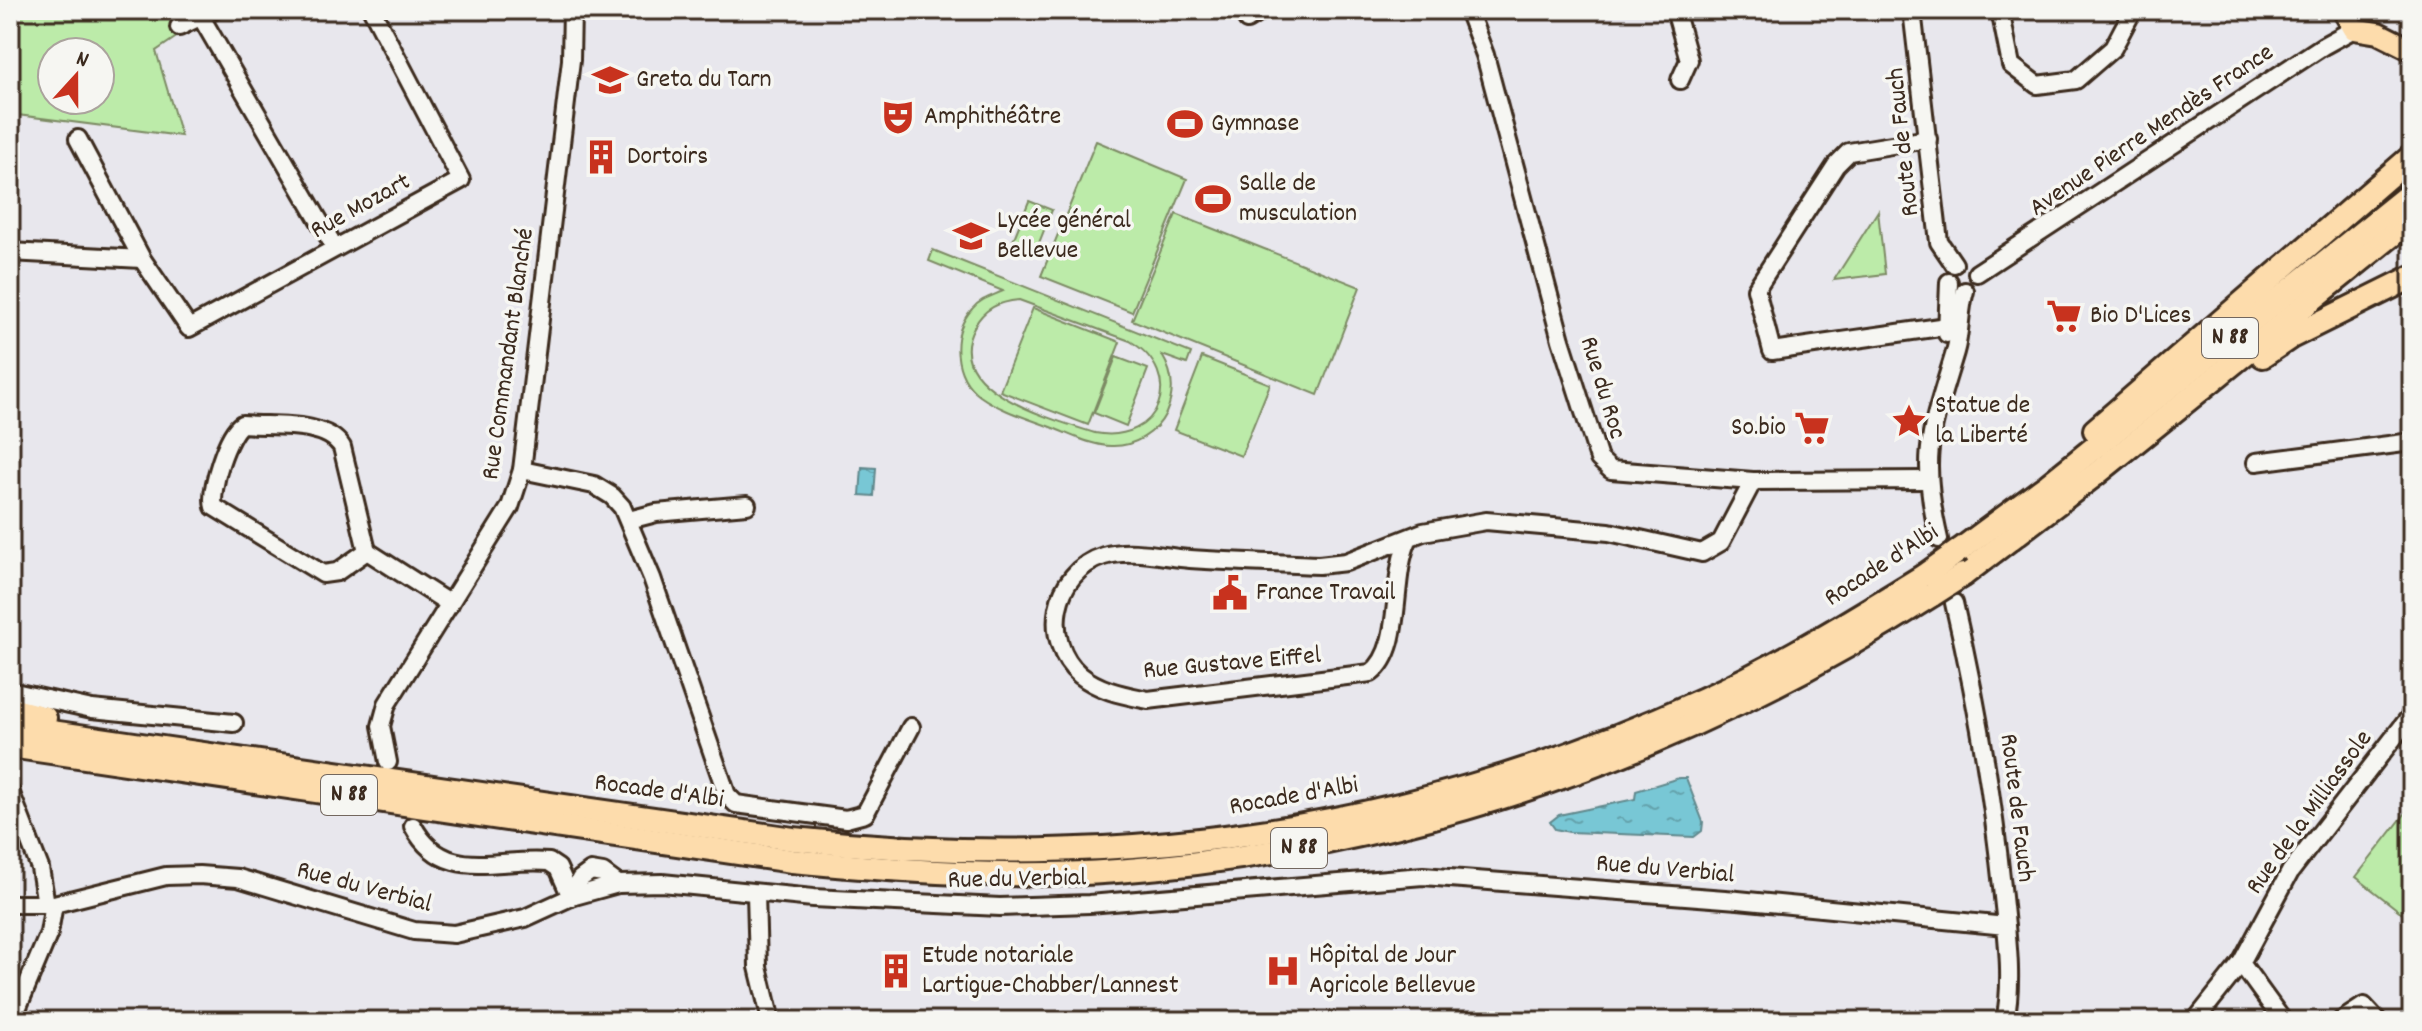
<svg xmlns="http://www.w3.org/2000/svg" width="2422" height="1031" font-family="Dekko,sans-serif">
	<defs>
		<pattern id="water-ripples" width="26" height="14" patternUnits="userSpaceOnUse" patternTransform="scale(2)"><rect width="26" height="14" fill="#78c7d5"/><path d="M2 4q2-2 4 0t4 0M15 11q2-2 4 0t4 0" fill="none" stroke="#64a2ac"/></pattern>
	</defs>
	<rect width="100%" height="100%" fill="#e8e7ed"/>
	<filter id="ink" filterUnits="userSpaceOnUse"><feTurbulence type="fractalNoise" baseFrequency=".0125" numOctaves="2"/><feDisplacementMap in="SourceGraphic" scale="16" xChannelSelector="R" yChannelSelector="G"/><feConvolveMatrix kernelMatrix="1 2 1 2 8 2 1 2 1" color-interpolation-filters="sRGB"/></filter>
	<g filter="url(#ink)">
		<g fill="#bceba9" stroke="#7c8a64" stroke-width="2" fill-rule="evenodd">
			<path d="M10 10H181V34L156 51 181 136 10 114ZM52 52H100V100H52Z"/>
			<polygon points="1096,141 1187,179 1132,312 1041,276"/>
			<polygon points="1029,201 1052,210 1035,253 1012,243"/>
			<polygon points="1878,211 1885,274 1834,280"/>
			<polygon points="1176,214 1360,287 1318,395 1132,320"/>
			<path d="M933 250 1191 353 1187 364 1162 355C1173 373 1175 393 1166 413 1156 433 1134 447 1111 446 1092 446 1071 435 1053 428 1030 419 1001 411 980 396 953 376 950 334 972 309 980 299 992 296 1003 291L929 261ZM1019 300 1130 341C1187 375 1160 445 1095 433 1054 420 940 389 974 327 984 308 999 302 1019 300Z"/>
			<polygon points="1033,308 1120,342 1088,425 1000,391"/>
			<polygon points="1116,357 1148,369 1126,426 1094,413"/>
			<polygon points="1202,357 1270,384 1241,456 1174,430"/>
			<polygon points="2412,805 2412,921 2356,877"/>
		</g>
		<g fill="url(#water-ripples)" stroke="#60888c" stroke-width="2">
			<polygon points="862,467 876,468 874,496 860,495"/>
			<polygon points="1679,778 1686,778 1703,822 1702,831 1694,837 1569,832 1555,829 1550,822 1559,815 1635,799 1636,791"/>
		</g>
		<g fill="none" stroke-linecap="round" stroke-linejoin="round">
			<g stroke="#3b2a1e" stroke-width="22">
				<g id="minor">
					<polyline points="1468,10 1485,55 1561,340 1599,459 1611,470 1753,481 1927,480"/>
					<polyline points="1675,10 1689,60 1680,80"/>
					<polyline points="1912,10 1939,242 1954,264"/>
					<polyline points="2000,10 2011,65 2037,85 2076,80 2113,48 2133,10"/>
					<polyline points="201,17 335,248"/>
					<polyline points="1247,20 1263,10"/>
					<polyline points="179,27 214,10"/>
					<polyline points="78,139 142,259 189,328 461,180 372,10"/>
					<polyline points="1928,139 1849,152 1836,165 1756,289 1772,351 1947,326"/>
					<polyline points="10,252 142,259"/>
					<polyline points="1977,273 2323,46 2354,29"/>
					<polyline points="1947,334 1949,282"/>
					<path d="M242 424C272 427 325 420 342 447L367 551 337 572 323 574 214 507C209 491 227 433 242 424Z"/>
					<polyline points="2256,462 2412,442"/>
					<polyline points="522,470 594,485 612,496 622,507 652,578 727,795 736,804 846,819 865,814 911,727"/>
					<polyline points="629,520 656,513 747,505"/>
					<path d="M1939 539C1919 454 1931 432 1955 352 1961 332 1959 311 1965 291"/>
					<path d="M1408 540C1390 580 1404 648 1371 673L1148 700C1124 695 1100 691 1080 675 1041 641 1052 572 1104 556 1130 548 1164 557 1190 559 1233 562 1276 563 1319 565L1346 562 1423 532 1486 521 1609 532 1702 553 1721 542 1753 481"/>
					<polyline points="367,551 450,604"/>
					<path d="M1954 603C1976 697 1992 790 2002 887 2006 929 2014 979 2005 1021"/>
					<polyline points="10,691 92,709 234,723"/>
					<polyline points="388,762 381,726 387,704 510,507 522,470 571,60 572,10"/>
					<polyline points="10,791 40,868 46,904"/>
					<path d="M413 826C444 884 496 857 549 862L558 868 571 897"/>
					<polyline points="756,893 758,967 771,1021"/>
					<polyline points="571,897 580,879 591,871 603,873 618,884"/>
					<polyline points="10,904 54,904 166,876 199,875 238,878 414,931 454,934 525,918 571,897 618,884 662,883 813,898 1000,907 1089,904 1423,876 1738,900 2006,926"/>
					<polyline points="2241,963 2283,1021"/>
					<polyline points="12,1021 49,933 54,904"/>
					<polyline points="2195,1021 2241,963 2290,872 2412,714"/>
					<polyline points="2341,1021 2364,1006 2378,1021"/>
				</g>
			</g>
			<g stroke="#3b2a1e" stroke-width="26">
				<polyline id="major" points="2343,10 2354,29 2378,33 2412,50"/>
			</g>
			<g stroke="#3b2a1e" stroke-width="28">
				<g id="highway">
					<polyline points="2263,356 2291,337 2412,277"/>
					<polyline points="2095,430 2412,156"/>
					<polyline points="1960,550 2048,485 2412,192"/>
					<polyline points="1963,575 2096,474 2412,219"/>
					<polyline points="10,709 45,718"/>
					<path d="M10 726 793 839C1114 873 1409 834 1704 699 1781 664 1854 619 1925 575"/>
					<path d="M10 746 792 861C900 871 1009 879 1117 871 1413 848 1682 755 1932 595"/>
				</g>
			</g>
			<use href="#minor" stroke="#f6f6f2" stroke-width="16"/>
			<use href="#major" stroke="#fddcac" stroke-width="20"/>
			<use href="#highway" stroke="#fddcac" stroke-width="22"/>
			<g stroke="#3b2a1e" stroke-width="28" stroke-linecap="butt">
				<g id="highway-bridge">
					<polyline points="1925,575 1960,550"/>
					<polyline points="1932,595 1963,575"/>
				</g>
			</g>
			<use href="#highway-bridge" stroke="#fddcac" stroke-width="22"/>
		</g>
	</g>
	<defs>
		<g id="university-bare" transform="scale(2.76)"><path d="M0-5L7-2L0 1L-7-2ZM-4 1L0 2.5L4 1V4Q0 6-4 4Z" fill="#c8321e" stroke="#f6f6f2" stroke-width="2.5" paint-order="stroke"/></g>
		<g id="theatre-bare" transform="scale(2.76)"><path d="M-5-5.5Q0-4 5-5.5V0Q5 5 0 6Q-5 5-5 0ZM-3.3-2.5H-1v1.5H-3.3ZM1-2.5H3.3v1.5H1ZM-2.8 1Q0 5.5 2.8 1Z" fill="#c8321e" stroke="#f6f6f2" stroke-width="2.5" paint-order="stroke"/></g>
		<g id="stadium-bare" transform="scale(2.76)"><path d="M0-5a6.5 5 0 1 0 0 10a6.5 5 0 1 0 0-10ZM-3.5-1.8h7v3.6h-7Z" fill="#c8321e" stroke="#f6f6f2" stroke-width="2.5" paint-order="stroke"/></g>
		<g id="building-bare" transform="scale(2.76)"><path d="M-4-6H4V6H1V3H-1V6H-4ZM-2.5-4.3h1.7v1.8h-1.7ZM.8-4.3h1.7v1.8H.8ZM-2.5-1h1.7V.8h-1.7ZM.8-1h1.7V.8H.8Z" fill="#c8321e" stroke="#f6f6f2" stroke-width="2.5" paint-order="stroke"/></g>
		<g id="school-bare" transform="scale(2.76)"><path d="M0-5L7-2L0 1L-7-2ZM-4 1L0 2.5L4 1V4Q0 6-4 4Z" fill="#c8321e" stroke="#f6f6f2" stroke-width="2.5" paint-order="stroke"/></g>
		<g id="supermarket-bare" transform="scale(2.76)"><path d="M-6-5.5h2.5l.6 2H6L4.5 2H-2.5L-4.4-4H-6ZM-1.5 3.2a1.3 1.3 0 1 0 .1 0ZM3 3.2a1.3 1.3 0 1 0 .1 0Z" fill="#c8321e" stroke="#f6f6f2" stroke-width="2.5" paint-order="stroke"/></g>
		<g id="sight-bare" transform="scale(2.76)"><path d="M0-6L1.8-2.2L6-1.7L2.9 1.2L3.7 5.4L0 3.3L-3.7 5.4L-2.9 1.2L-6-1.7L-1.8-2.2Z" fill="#c8321e" stroke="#f6f6f2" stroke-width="2.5" paint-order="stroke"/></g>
		<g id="civic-bare" transform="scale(2.76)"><path d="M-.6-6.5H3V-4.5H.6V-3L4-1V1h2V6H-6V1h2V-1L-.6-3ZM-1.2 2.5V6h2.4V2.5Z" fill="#c8321e" stroke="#f6f6f2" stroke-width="2.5" paint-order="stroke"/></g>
		<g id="hospital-bare" transform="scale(2.76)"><path d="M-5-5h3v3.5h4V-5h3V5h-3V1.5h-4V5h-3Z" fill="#c8321e" stroke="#f6f6f2" stroke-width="2.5" paint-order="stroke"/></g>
	</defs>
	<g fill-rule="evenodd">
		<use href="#university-bare" x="610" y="80"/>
		<use href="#theatre-bare" x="898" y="117"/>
		<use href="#stadium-bare" x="1185" y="124"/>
		<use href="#building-bare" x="601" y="157"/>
		<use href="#stadium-bare" x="1213" y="199"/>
		<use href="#school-bare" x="971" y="236"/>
		<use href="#supermarket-bare" x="2064" y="316"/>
		<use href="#sight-bare" x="1909" y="421"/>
		<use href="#supermarket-bare" x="1812" y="428"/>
		<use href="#civic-bare" x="1230" y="593"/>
		<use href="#building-bare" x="896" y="971"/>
		<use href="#hospital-bare" x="1283" y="971"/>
	</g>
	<g text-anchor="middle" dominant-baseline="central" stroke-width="7" stroke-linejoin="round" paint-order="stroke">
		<g fill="#f6f6f2" stroke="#73675e" stroke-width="2">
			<rect x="2202" y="318" width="56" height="40" rx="6"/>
			<rect x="321" y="775" width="56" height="40" rx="6"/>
			<rect x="1271" y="828" width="56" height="40" rx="6"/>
		</g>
		<g font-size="24" font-weight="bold" fill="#3b2a1e">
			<text x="2230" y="338">N 88</text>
			<text x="349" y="795">N 88</text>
			<text x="1299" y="848">N 88</text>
		</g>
		<g font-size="26" fill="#3b2a1e" stroke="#f6f6f2" text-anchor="start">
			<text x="636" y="80">Greta du Tarn</text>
			<text x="924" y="117">Amphithéâtre</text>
			<text x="1211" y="124">Gymnase</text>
			<text x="627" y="157">Dortoirs</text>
			<text x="1239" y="184">Salle de<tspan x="1239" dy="30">musculation</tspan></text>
			<text x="997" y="221">Lycée général<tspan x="997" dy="30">Bellevue</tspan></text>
			<text x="2090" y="316">Bio D'Lices</text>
			<text x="1935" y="406">Statue de<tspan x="1935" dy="30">la Liberté</tspan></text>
			<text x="1786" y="428" text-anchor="end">So.bio</text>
			<text x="1256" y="593">France Travail</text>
			<text x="922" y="956">Etude notariale<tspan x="922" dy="30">Lartigue-Chabber/Lannest</tspan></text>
			<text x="1309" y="956">Hôpital de Jour<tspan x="1309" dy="30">Agricole Bellevue</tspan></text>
		</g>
		<g font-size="26" fill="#3b2a1e" stroke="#f6f6f2">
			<text transform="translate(2152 131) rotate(-34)">Avenue Pierre Mendès France</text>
			<text transform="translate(1904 142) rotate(-96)">Route de Fauch</text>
			<text transform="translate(361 207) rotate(-29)">Rue Mozart</text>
			<text transform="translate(509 354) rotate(-82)">Rue Commandant Blanché</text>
			<text transform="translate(1602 388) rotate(73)">Rue du Roc</text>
			<text transform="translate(1882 566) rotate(-33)">Rocade d'Albi</text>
			<text transform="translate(1232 664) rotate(-5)">Rue Gustave Eiffel</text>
			<text transform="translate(659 792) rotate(8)">Rocade d'Albi</text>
			<text transform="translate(1294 797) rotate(-10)">Rocade d'Albi</text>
			<text transform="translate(2016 808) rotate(83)">Route de Fauch</text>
			<text transform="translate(2310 813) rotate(-54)">Rue de la Milliassole</text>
			<text transform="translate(1665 870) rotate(5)">Rue du Verbial</text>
			<text transform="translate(1017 880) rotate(-1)">Rue du Verbial</text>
			<text transform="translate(364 888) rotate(15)">Rue du Verbial</text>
		</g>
	</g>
	<rect width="2422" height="1031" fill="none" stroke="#f6f6f2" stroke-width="40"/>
	<rect x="20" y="20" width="2382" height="991" fill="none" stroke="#3b2a1e" stroke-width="3" filter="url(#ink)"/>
	<g transform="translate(76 76) rotate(21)"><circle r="38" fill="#f6f6f2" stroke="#aba49d" stroke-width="2"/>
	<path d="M0-6L14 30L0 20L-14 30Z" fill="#c8321e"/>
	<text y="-12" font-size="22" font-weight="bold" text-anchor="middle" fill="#3b2a1e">N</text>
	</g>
</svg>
